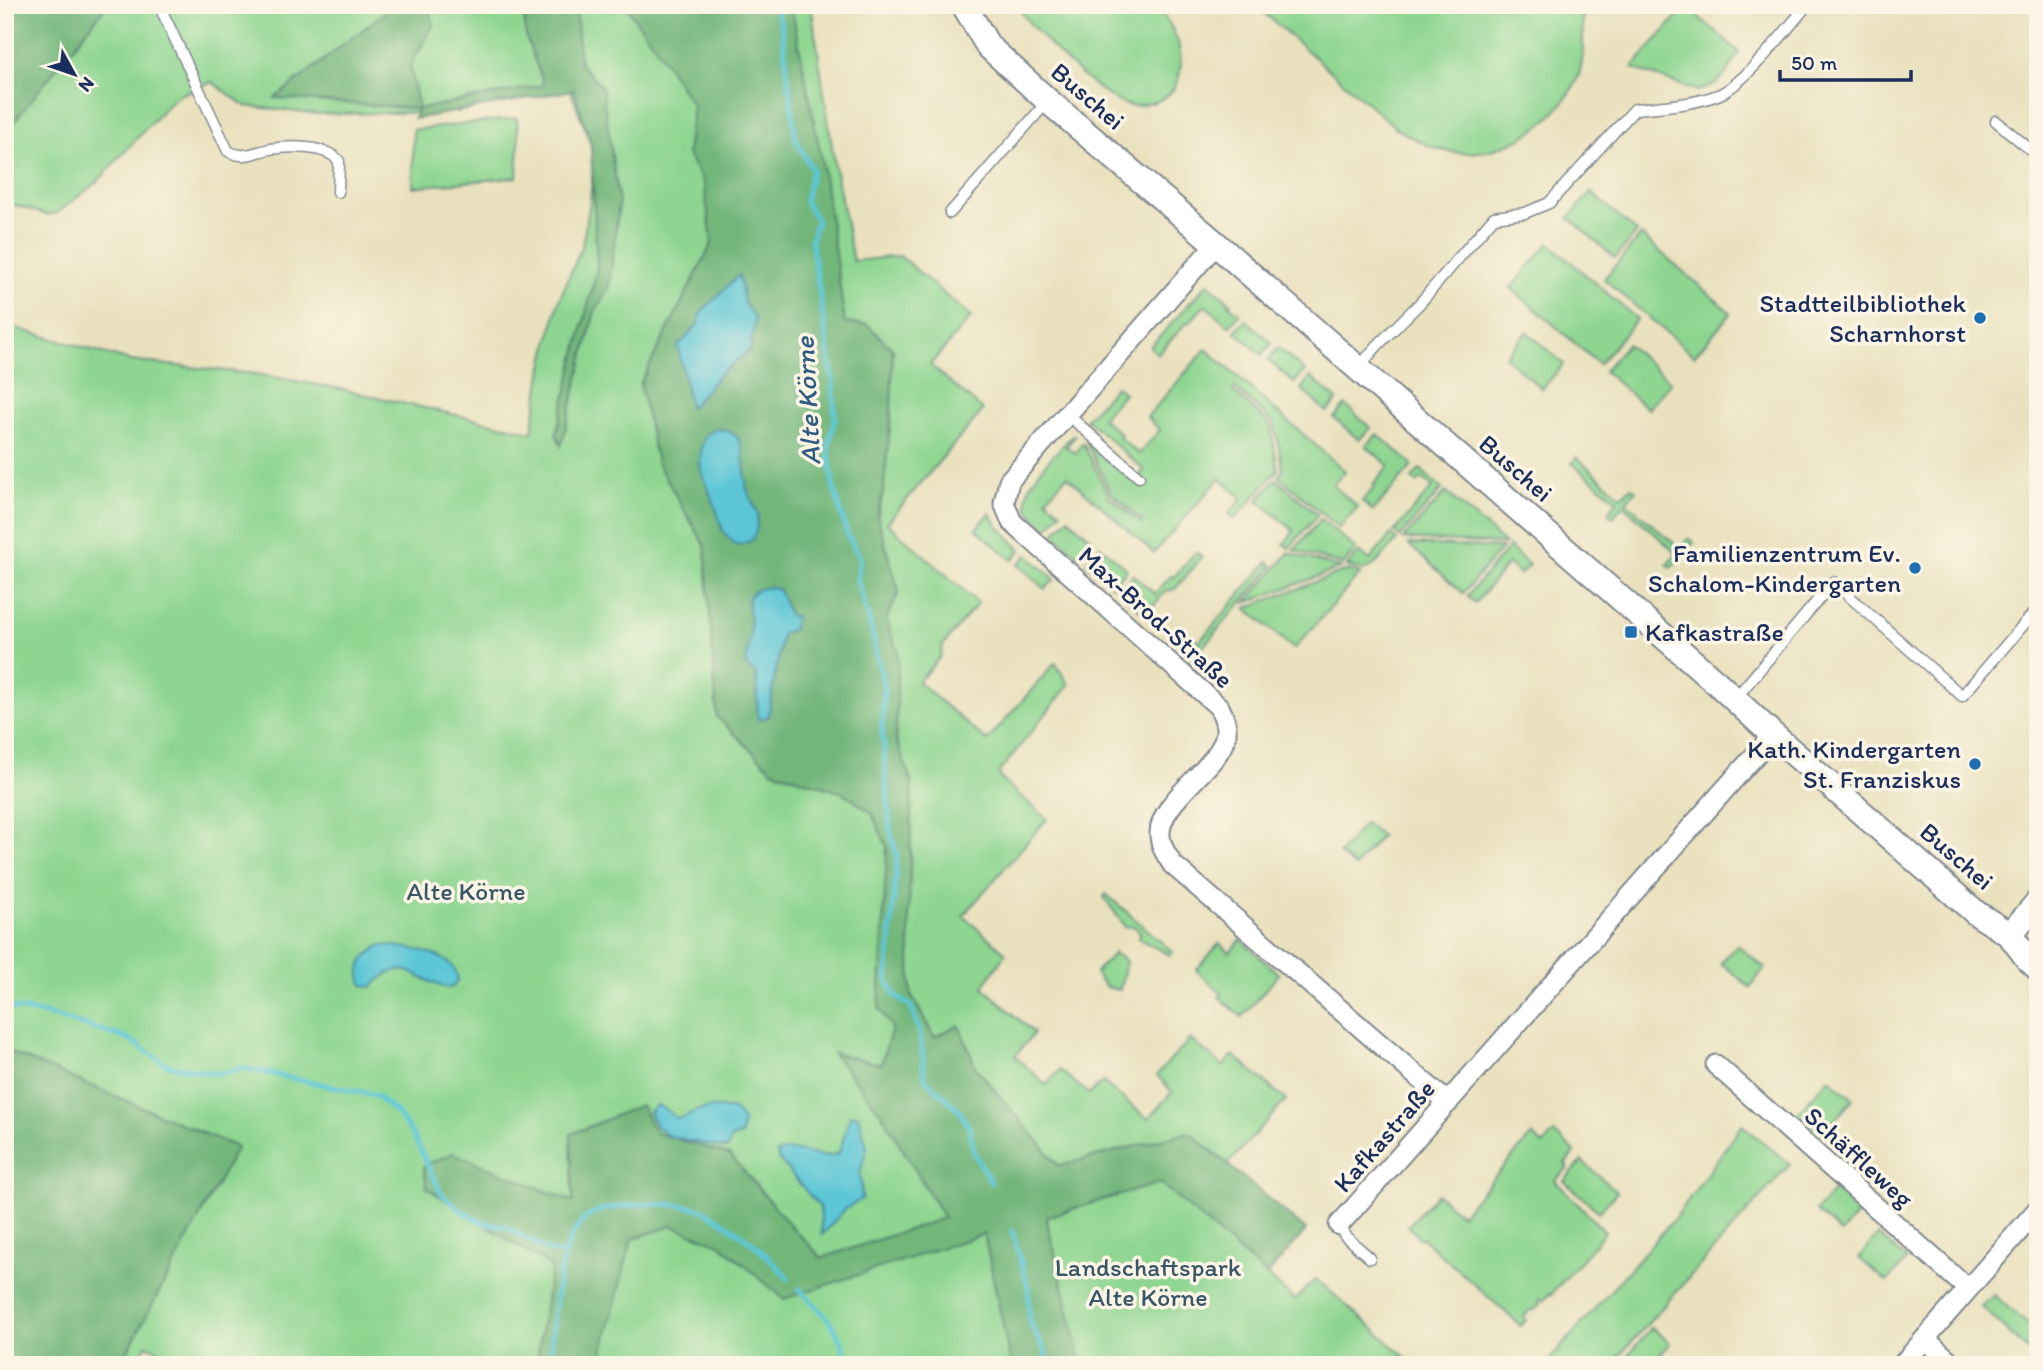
<svg xmlns="http://www.w3.org/2000/svg" width="2043" height="1370" font-family="Itim,sans-serif">
	<rect width="100%" height="100%" fill="#fcf5e5"/>
	<filter id="ink" filterUnits="userSpaceOnUse"><feTurbulence type="fractalNoise" baseFrequency=".0143" numOctaves="2"/><feDisplacementMap in="SourceGraphic" scale="14" xChannelSelector="R" yChannelSelector="G"/><feConvolveMatrix kernelMatrix="1 2 1 2 8 2 1 2 1" color-interpolation-filters="sRGB"/></filter>
	<filter id="wash" filterUnits="userSpaceOnUse"><feTurbulence type="fractalNoise" baseFrequency=".00686" numOctaves="4" result="noise"/><feDisplacementMap in="SourceGraphic" scale="28" xChannelSelector="R" yChannelSelector="G"/><feGaussianBlur stdDeviation="1.57" result="paint"/><feColorMatrix in="noise" values="0 0 0 0 0 0 0 0 0 0 0 0 0 0 0 0 0 1.4 0 .05"/><feComposite in="paint" operator="in"/></filter>
	<g filter="url(#wash)">
		<rect width="100%" height="100%" fill="#e9e1bd"/>
		<g fill="#8dd590" stroke="#548277" stroke-width="2" fill-rule="evenodd">
			<path d="M5 5H811L835 167 853 261 900 256 971 317 930 365 983 410 887 523 978 603 943 645 941 656 918 682 987 741 1055 663 1069 685 999 772 1000 778 1047 819 963 916 1006 953 983 987 1034 1033 1015 1056 1046 1085 1060 1070 1089 1094 1103 1082 1148 1119 1172 1092 1157 1075 1190 1039 1223 1066 1233 1055 1286 1100 1228 1164 1189 1132 1059 1166 976 1068 959 1026 1063 1365H194L146 1345 136 1365H36L5 1352V325L131 361 256 374 336 388 532 432 544 361 558 303 582 246 589 208 595 154 569 87 457 112 318 114 245 106 212 82 182 94 172 100 97 182 57 213 47 215 5 202ZM891 415 883 494 877 516 899 592 898 595 870 503Z"/>
			<path d="M1016 5H1158C1164 17 1175 30 1178 43 1185 70 1179 99 1147 104 1143 105 1136 107 1132 106 1105 104 1030 29 1016 5Z"/>
			<path d="M1255 5H1594L1582 18C1583 38 1585 59 1578 77 1557 127 1495 164 1441 150 1425 146 1411 137 1397 129Z"/>
			<path d="M1686 6 1739 52C1727 74 1723 83 1698 91L1632 68Z"/>
			<polygon points="517,118 519,147 517,177 413,187 413,130"/>
			<polygon points="1591,192 1637,232 1615,258 1569,218"/>
			<polygon points="1641,235 1731,313 1694,356 1604,279"/>
			<polygon points="1549,243 1637,319 1599,364 1511,288"/>
			<polygon points="1208,283 1231,303 1229,305 1240,314 1229,326 1205,305 1189,323 1187,322 1158,354 1150,347"/>
			<polygon points="1246,320 1272,343 1262,355 1235,331"/>
			<polygon points="1527,332 1564,364 1542,389 1505,357"/>
			<polygon points="1627,344 1671,382 1648,409 1604,371"/>
			<polygon points="1278,348 1305,371 1294,383 1268,360"/>
			<path d="M1206 349 1345 471 1333 485 1358 507 1339 528 1278 476 1283 470 1274 423 1235 388 1233 391 1270 424 1278 470 1234 520 1229 514 1242 498 1220 478 1154 553 1067 476 1046 499 1061 512 1047 529C1042 524 1035 519 1031 513 1013 488 1057 453 1073 435L1075 436 1066 447 1075 453 1082 443 1084 445 1109 496 1141 523 1143 521 1111 493 1086 441 1134 482 1144 470 1086 419 1116 386 1124 393 1102 418 1121 434 1119 437 1139 454 1160 430 1147 417Z"/>
			<polygon points="1311,377 1337,400 1327,412 1301,389"/>
			<polygon points="1345,405 1371,428 1359,440 1334,418"/>
			<polygon points="1377,434 1413,465 1373,511 1362,501 1375,487 1373,485 1389,466 1366,446"/>
			<polygon points="1576,457 1622,497 1631,487 1636,490 1626,502 1680,548 1689,538 1694,542 1671,568 1667,565 1676,553 1623,505 1613,517 1608,513 1617,501 1572,463"/>
			<polygon points="1420,469 1442,489 1400,537 1394,532 1433,487 1422,478 1417,483 1412,479"/>
			<polygon points="1276,479 1318,515 1289,548 1284,544 1294,531 1258,500"/>
			<polygon points="1446,492 1505,544 1403,539"/>
			<polygon points="990,513 998,526 1021,550 1012,560 976,529"/>
			<polygon points="1068,518 1093,540 1079,556 1054,534"/>
			<polygon points="1321,519 1356,549 1343,565 1294,550"/>
			<polygon points="1391,535 1397,540 1377,563 1363,571 1347,566 1359,552 1370,560"/>
			<polygon points="1408,544 1502,548 1463,593"/>
			<polygon points="1100,546 1127,569 1113,586 1086,563"/>
			<polygon points="1509,547 1529,565 1520,574 1508,564 1475,603 1467,596"/>
			<polygon points="1196,552 1202,557 1175,589 1166,591 1145,615 1119,591 1133,575 1155,594 1171,576 1174,577"/>
			<polygon points="1289,553 1341,568 1245,603"/>
			<polygon points="1027,555 1055,579 1045,589 1018,565"/>
			<polygon points="1268,562 1273,566 1194,657 1172,638 1179,630 1184,629 1199,642"/>
			<polygon points="1348,570 1360,574 1294,649 1246,608"/>
			<polygon points="1365,823 1381,836 1355,867 1339,854"/>
			<polygon points="1106,894 1173,952 1170,955 1139,939 1140,932 1134,926 1125,927 1104,897"/>
			<polygon points="1241,940 1279,974 1242,1017 1219,997 1222,994 1196,970 1220,943 1230,952"/>
			<polygon points="1737,945 1765,968 1750,987 1721,963"/>
			<polygon points="1114,953 1126,961 1120,990 1106,987 1095,973"/>
			<polygon points="1829,1078 1853,1099 1820,1137 1796,1115"/>
			<polygon points="1742,1125 1790,1164 1619,1356 1628,1365 1545,1365 1676,1217"/>
			<polygon points="1554,1133 1575,1152 1565,1164 1568,1167 1555,1181 1605,1232 1551,1295 1549,1294 1543,1301 1539,1299 1538,1301 1540,1304 1534,1311 1531,1309 1523,1317 1526,1320 1521,1326 1422,1238 1420,1239 1408,1226 1437,1194 1461,1215 1532,1135 1543,1145"/>
			<polygon points="1582,1161 1617,1192 1599,1212 1564,1181"/>
			<polygon points="1160,1182 1295,1300 1316,1279 1415,1365 1082,1365 1046,1217"/>
			<polygon points="1837,1187 1862,1209 1841,1233 1816,1211"/>
			<polygon points="1878,1235 1907,1259 1887,1282 1859,1258"/>
			<polygon points="1994,1295 2038,1333 2038,1360 1981,1306"/>
			<polygon points="1652,1327 1670,1343 1660,1355 1668,1363 1666,1365 1635,1365 1626,1357"/>
		</g>
		<g fill="#72b67a" stroke="#46726c" stroke-width="2">
			<polygon points="5,5 107,5 5,133"/>
			<polygon points="389,5 427,5 434,24 410,66 419,109 544,85 526,37 523,5 576,5 580,64 602,87 619,203 609,288 595,311 561,446 556,434 597,269 591,146 574,90 414,119 418,109 275,98 388,10"/>
			<polygon points="625,5 791,5 822,162 845,323 868,325 893,350 891,415 883,494 877,516 899,592 886,619 898,652 896,739 912,784 909,912 911,994 934,1037 959,1025 976,1068 1059,1166 1189,1132 1306,1230 1267,1275 1160,1183 1046,1217 1082,1365 1011,1365 984,1234 784,1299 720,1244 672,1226 632,1239 599,1365 536,1365 551,1267 427,1188 423,1166 453,1153 573,1202 571,1134 641,1105 656,1133 730,1155 792,1227 822,1258 944,1218 881,1113 833,1053 881,1064 892,1028 879,1008 887,847 872,813 843,793 772,770 717,717 705,546 657,463 640,384 712,243 704,183 687,154 693,106 656,48"/>
			<polygon points="5,1050 237,1147 120,1365 5,1365"/>
		</g>
		<g fill="#5bc6d6" stroke="#3b7a9a" stroke-width="2">
			<polygon points="739,275 744,303 755,319 750,350 720,374 690,408 678,346 697,326 702,311"/>
			<path d="M716 429 729 431 738 438 742 447 747 490 758 515 756 532 751 541 737 545C717 530 723 525 714 503 703 474 694 469 705 435Z"/>
			<path d="M770 587 779 590 789 615 795 617 793 629 782 634 768 717 758 719 756 673 746 666C747 652 752 633 750 619 746 600 746 589 770 587Z"/>
			<path d="M382 945C400 946 446 952 455 970 457 973 457 977 458 981L451 988C417 985 406 950 372 987L363 985C354 966 365 954 382 945Z"/>
			<path d="M657 1105 667 1110 676 1118C685 1118 690 1112 698 1110 710 1106 722 1108 734 1110L743 1120 741 1135 731 1138 727 1149 668 1136 656 1126 649 1112Z"/>
			<path d="M858 1115 867 1147 860 1173 862 1199 845 1209 822 1235 820 1207 779 1160 777 1153C797 1144 820 1163 839 1153L850 1116Z"/>
		</g>
		<g fill="none" stroke-linecap="round" stroke-linejoin="round">
			<g stroke="#5bc6d6" stroke-width="5">
				<polyline points="775,5 782,29 796,140 812,170 805,202 817,221 811,239 833,381 835,419 828,448 833,485 848,537 860,557 857,579 871,627 884,687 882,730 890,828 897,858 887,980 895,996 911,1006 920,1032 925,1079 958,1109 969,1127 974,1153 991,1183"/>
				<polyline points="5,1007 46,1014 129,1039 167,1065 216,1074 242,1068 375,1095 397,1113 413,1135 441,1193 460,1210 484,1223 504,1226 549,1251 564,1254"/>
				<polyline points="1012,1231 1028,1287 1030,1323 1046,1353 1047,1365"/>
				<path d="M799 1289C825 1314 841 1329 848 1365"/>
				<path d="M549 1365C554 1329 555 1252 579 1225 592 1209 607 1208 626 1206 649 1203 673 1203 696 1208 702 1209 709 1214 715 1217 744 1234 766 1253 788 1278"/>
			</g>
		</g>
	</g>
	<g filter="url(#ink)">
		<g fill="none" stroke-linecap="round" stroke-linejoin="round">
			<g stroke="#82888e" stroke-width="13">
				<g id="service">
					<path d="M159 5 228 151C243 160 255 152 270 149 289 146 326 145 339 161L338 192"/>
					<polyline points="1996,121 2038,156"/>
					<polyline points="950,213 1047,102"/>
					<path d="M1358 368 1377 346 1420 303 1494 217 1525 213 1549 203 1635 109C1662 106 1694 105 1720 94 1745 83 1788 28 1807 5"/>
					<polyline points="1068,415 1139,477"/>
					<polyline points="1735,699 1833,582 1962,696 2038,608"/>
					<polyline points="1339,1225 1345,1236 1370,1258"/>
				</g>
			</g>
			<g stroke="#82888e" stroke-width="23">
				<g id="minor">
					<path d="M1216 244 1009 481 1004 503 1012 522 1219 707C1223 715 1227 723 1226 733 1223 766 1157 800 1160 836 1161 847 1167 856 1173 865L1448 1103"/>
					<polyline points="1716,1065 1968,1289"/>
					<polyline points="1339,1225 1773,735"/>
					<polyline points="1925,1339 1954,1365"/>
					<polyline points="1902,1365 2038,1209"/>
				</g>
			</g>
			<g stroke="#82888e" stroke-width="28">
				<g id="tertiary">
					<polyline points="964,5 988,46 1048,101 1216,244 1717,683 1773,735 1926,869 1976,913 2010,935 2028,959 2038,968"/>
					<polyline points="2010,935 2038,902"/>
				</g>
			</g>
			<use href="#service" stroke="#fff" stroke-width="10"/>
			<use href="#minor" stroke="#fff" stroke-width="19"/>
			<use href="#tertiary" stroke="#fff" stroke-width="24"/>
		</g>
	</g>
	<g fill="#1f6fb2" stroke="#fcf5e5" stroke-width="2.5">
		<circle cx="1980" cy="318" r="7"/>
		<circle cx="1915" cy="568" r="7"/>
		<rect x="1624" y="625" width="14" height="14" rx="3.5"/>
		<circle cx="1975" cy="764" r="7"/>
	</g>
	<g text-anchor="middle" dominant-baseline="central" stroke-width="7" stroke-linejoin="round" paint-order="stroke">
		<g font-size="26" fill="#1b2f5e" stroke="#fcf5e5">
			<text transform="translate(1088 96) rotate(41)">Buschei</text>
			<text transform="translate(1516 468) rotate(41)">Buschei</text>
			<text transform="translate(1156 617) rotate(42)">Max-Brod-Straße</text>
			<text transform="translate(1957 856) rotate(41)">Buschei</text>
			<text transform="translate(1384 1136) rotate(-49)">Kafkastraße</text>
			<text transform="translate(1859 1157) rotate(42)">Schäffleweg</text>
		</g>
		<g font-size="26" fill="#1b2f5e" stroke="#fcf5e5" text-anchor="end">
			<text x="1966" y="303">Stadtteilbibliothek<tspan x="1966" dy="30">Scharnhorst</tspan></text>
			<text x="1901" y="553">Familienzentrum Ev.<tspan x="1901" dy="30">Schalom-Kindergarten</tspan></text>
			<text x="1645" y="632" text-anchor="start">Kafkastraße</text>
			<text x="1961" y="749">Kath. Kindergarten<tspan x="1961" dy="30">St. Franziskus</tspan></text>
		</g>
		<g font-size="26" fill="#38586a" stroke="#fcf5e5">
			<text x="466" y="891">Alte Körne</text>
			<text x="1148" y="1267">Landschaftspark<tspan x="1148" dy="30">Alte Körne</tspan></text>
		</g>
		<g font-size="28" font-style="italic" fill="#2e5c82" stroke="#fcf5e5">
			<text transform="translate(807 401) rotate(-93)">Alte Körne</text>
		</g>
	</g>
	<rect width="2043" height="1370" fill="none" stroke="#fcf5e5" stroke-width="28"/>
	<g transform="translate(74 74) rotate(130)" stroke="#fcf5e5" stroke-width="5" paint-order="stroke">
	<path d="M0-5L12 26L0 18L-12 26Z" fill="#1b2f5e"/>
	<text y="-10" font-size="19" font-weight="bold" text-anchor="middle" fill="#1b2f5e">N</text>
	</g>
	<path d="M1780 70v10h131v-10" fill="none" stroke="#1b2f5e" stroke-width="3.5"/>
	<text x="1791" y="70" font-size="21" fill="#1b2f5e" stroke="#fcf5e5" stroke-width="5" paint-order="stroke">50 m</text>
</svg>
